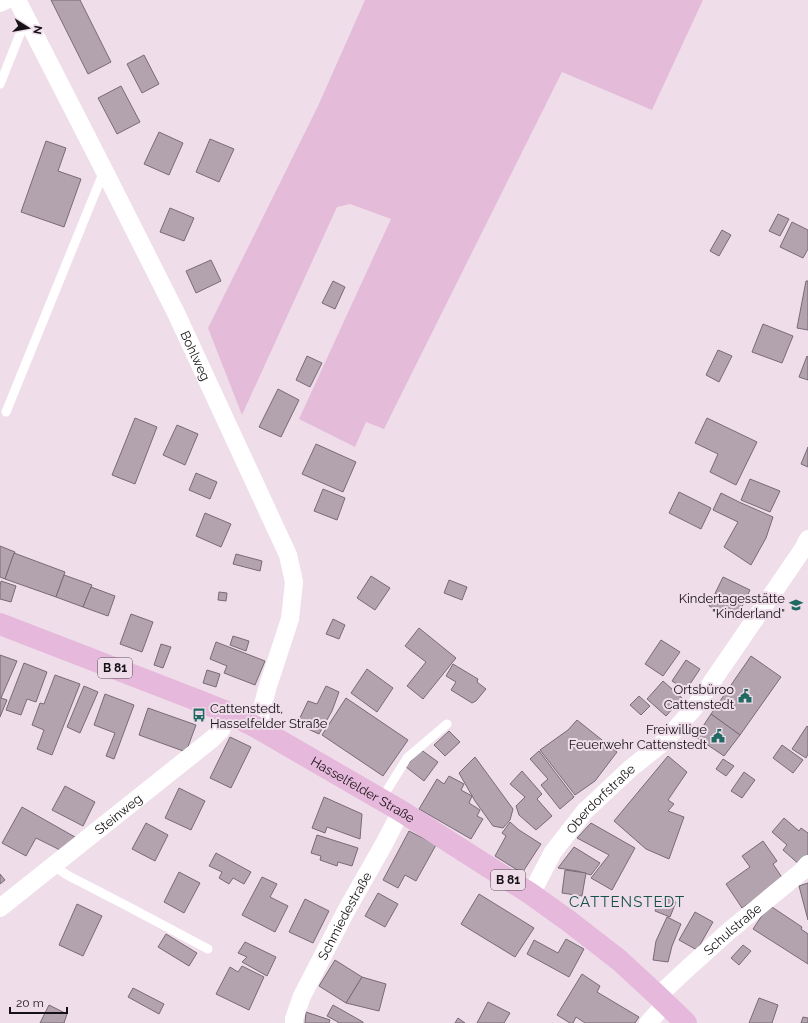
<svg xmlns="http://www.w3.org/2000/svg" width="808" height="1023" font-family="Raleway,sans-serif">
	<rect width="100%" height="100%" fill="#efdeea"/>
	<polygon fill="#e4bbd9" points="365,0 703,0 652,110 562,72 384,429 366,422 355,447 299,419 391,219 350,204 337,207 242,415 208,328 318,106"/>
	<g fill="#b2a3ae" stroke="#796b76">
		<polygon points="51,0 80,0 111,62 88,74"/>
		<polygon points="144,55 159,84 142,93 127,64"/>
		<polygon points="121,86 140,122 117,134 98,98"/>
		<polygon points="159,132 183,143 169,175 144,164"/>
		<polygon points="210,139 234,149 219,182 196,172"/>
		<polygon points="46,141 66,148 58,171 81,179 64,227 21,212"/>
		<polygon points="170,208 194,218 184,241 160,232"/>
		<polygon points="778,214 789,219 780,236 769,231"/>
		<polygon points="792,222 808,230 808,249 803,258 780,247"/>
		<polygon points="722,230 731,235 719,256 710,251"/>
		<polygon points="211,260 221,281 196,293 186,271"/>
		<polygon points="333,281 345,287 335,309 322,303"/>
		<polygon points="806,281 808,281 808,330 797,328"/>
		<polygon points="763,324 793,336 782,363 752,352"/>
		<polygon points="718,350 732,356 719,382 706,375"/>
		<polygon points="307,356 322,363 310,387 296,380"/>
		<polygon points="807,356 808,357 808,380 799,377"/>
		<polygon points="278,389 299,400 281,437 259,427"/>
		<polygon points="135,418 157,427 135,484 112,475"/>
		<polygon points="707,418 757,442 736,485 710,472 718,454 695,443"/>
		<polygon points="177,425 198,434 185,465 163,455"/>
		<polygon points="316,444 356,462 343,492 302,474"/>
		<polygon points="808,447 808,467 801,464"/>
		<polygon points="196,473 217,482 210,499 189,490"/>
		<polygon points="750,479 780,491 770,512 741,500"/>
		<polygon points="323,489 345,498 337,520 314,511"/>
		<polygon points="679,492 711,508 701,529 669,513"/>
		<polygon points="721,493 739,502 773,517 766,538 751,565 724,547 738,522 713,510"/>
		<polygon points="205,513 231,524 221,547 196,536"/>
		<polygon points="0,546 15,552 5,579 0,577"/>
		<polygon points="14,553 65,572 56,597 5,579"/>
		<polygon points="236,554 262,561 260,571 233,564"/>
		<polygon points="64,575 92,585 83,607 56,597"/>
		<polygon points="371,576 390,588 375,610 357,598"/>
		<polygon points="723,577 750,590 736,619 709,606"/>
		<polygon points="449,580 467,587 462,600 444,593"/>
		<polygon points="1,581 16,586 11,602 0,599 0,586"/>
		<polygon points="91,587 115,596 108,616 83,607"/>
		<polygon points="219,592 227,593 226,601 218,600"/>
		<polygon points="131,614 153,622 142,652 120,644"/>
		<polygon points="333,619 345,625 339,639 326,634"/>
		<polygon points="419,628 456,658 423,699 407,686 426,662 405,646"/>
		<polygon points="233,636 249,641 246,651 230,645"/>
		<polygon points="661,640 680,652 663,676 645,664"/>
		<polygon points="216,642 265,661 255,685 224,673 227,666 210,659"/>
		<polygon points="161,644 171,647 163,668 154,665"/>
		<polygon points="0,655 17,661 1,698 7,700 0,717"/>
		<polygon points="751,656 781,677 740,735 711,714"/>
		<polygon points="686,660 700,669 686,690 672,681"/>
		<polygon points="24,663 47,672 36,702 27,699 21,715 6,710"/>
		<polygon points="453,664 478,679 477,682 486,689 476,701 472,703 451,690 456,682 446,676"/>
		<polygon points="367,669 393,688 377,712 351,693"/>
		<polygon points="207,670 220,674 216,687 203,683"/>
		<polygon points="55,675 80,684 52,755 37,749 44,730 32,725 40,703 44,704"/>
		<polygon points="663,681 682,698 666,716 647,699"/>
		<polygon points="84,686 98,692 80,733 67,727"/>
		<polygon points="326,686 339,692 332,711 319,734 297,724 308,701 317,704"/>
		<polygon points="105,694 134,705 114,759 106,756 115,733 94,725"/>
		<polygon points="639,696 650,706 641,715 630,705"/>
		<polygon points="346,698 408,740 383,776 322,735"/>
		<polygon points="148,708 196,725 186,752 139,735"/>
		<polygon points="711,714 740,735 724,756 696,737"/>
		<polygon points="577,720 617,752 595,781 575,795 540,750 568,730"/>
		<polygon points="807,726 808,727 808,754 806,758 792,749"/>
		<polygon points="449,731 460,742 445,756 434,745"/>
		<polygon points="230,737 251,747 231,788 210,778"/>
		<polygon points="782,745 803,760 793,773 773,758"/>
		<polygon points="420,749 438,762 424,781 406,767"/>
		<polygon points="539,751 574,797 560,809 541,785 548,779 530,759"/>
		<polygon points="668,756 687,772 668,800 674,804 668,811 684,817 669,859 646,849 614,821"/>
		<polygon points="475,757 513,809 510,820 503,828 493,826 475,801 459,773"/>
		<polygon points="723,759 734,766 726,776 716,769"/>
		<polygon points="522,771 542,794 537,799 552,816 536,830 519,815 516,806 525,797 510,784"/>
		<polygon points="744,772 755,780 742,798 731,791"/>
		<polygon points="449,776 464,784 461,790 472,796 469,803 480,810 477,816 483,819 471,839 419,809 437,779 444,784"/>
		<polygon points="65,786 95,802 83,826 52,810"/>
		<polygon points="179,788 205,801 191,830 165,818"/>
		<polygon points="324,797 362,814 360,839 327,827 325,833 312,828"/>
		<polygon points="22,807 75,837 60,850 36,838 26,856 2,843"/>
		<polygon points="784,818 799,831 801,828 808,833 808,858 801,866 783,850 787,845 772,832"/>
		<polygon points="510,822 519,830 541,844 522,873 495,856 506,836 502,833"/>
		<polygon points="146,823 168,835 155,861 132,849"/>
		<polygon points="591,823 635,848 612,890 591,878 609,855 577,838"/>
		<polygon points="409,831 436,845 416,881 405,875 398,888 383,880"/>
		<polygon points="317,835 358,848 352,866 338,862 337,866 320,860 321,856 311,853"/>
		<polygon points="763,841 777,861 773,864 783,879 742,908 726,884 750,867 742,856"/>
		<polygon points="574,847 600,863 591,875 577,871 558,868"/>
		<polygon points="216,853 251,872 244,884 233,878 229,884 219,878 222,872 209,866"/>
		<polygon points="565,870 586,873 582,896 562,893"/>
		<polygon points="179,872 200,883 184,913 164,902"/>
		<polygon points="0,874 5,880 0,884"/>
		<polygon points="262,877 277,884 270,897 288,906 275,932 242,915"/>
		<polygon points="808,883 808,920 799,886"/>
		<polygon points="378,893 398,904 385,927 365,916"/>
		<polygon points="479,894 534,928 515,957 461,924"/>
		<polygon points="662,896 676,902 670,917 655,911"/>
		<polygon points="305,899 329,911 313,943 289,932"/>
		<polygon points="77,904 102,916 83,956 59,945"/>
		<polygon points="769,905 802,927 801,929 808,934 808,964 753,929"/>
		<polygon points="695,912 713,922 697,950 679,940"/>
		<polygon points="667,917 681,924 672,946 668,962 653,960 656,941"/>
		<polygon points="166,934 197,953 189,966 158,947"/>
		<polygon points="566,939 584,949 569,977 527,954 534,940 558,953"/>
		<polygon points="245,942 276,957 267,976 242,962 247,957 238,953"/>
		<polygon points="743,945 751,951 739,965 731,958"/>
		<polygon points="335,960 362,977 346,1003 319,986"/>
		<polygon points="242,966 264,977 249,1010 216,994 230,967 238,972"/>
		<polygon points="582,974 600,986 597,992 639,1017 635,1023 585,1023 576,1017 573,1023 570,1023 557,1015"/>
		<polygon points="362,977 386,984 379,1011 346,1003"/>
		<polygon points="133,988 164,1004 159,1014 128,997"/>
		<polygon points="759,998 778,1005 772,1023 749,1023"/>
		<polygon points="488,1002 510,1013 504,1023 477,1023"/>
		<polygon points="49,1005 67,1014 64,1023 40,1023"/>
		<polygon points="333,1005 363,1022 363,1023 338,1023 338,1022 327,1016"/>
		<polygon points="306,1012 330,1020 329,1023 305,1023"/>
		<polygon points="803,1017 808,1018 808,1023 801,1023"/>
		<polygon points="458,1018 465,1023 455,1023"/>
	</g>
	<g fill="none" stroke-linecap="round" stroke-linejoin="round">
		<g stroke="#fff" stroke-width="9">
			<polyline points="0,84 26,19"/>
			<polyline points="6,412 104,171"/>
			<polyline points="381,800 407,758 447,724"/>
			<polyline points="54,866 67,875 129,907 208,949"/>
		</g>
		<g stroke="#fff" stroke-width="18">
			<path id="s1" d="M17 0 104 170 176 313 288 555 294 582 290 619 267 689 260 717 256 727"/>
			<polyline points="0,3 6,0"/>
			<path id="s2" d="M531 894 553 852 585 811 631 768 665 741 694 708 803 549 808 539"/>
			<path id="s3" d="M0 908 212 739 221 730 229 713"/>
			<path id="s4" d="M658 996 688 968 729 931 801 872 808 864"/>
			<path id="s5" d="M294 1023V1019L302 996 346 911 384 844 401 811"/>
			<polyline points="648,1023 666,1003"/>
		</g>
		<path stroke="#e6b8db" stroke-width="22" id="s6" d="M0 624 194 699 229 713 256 727 401 811 531 894 570 922 619 960 658 996 686 1023"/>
	</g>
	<defs>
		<g id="school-bare" transform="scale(1.08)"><path d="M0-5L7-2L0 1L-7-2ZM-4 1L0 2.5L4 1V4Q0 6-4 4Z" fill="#216a63" stroke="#efdeea" stroke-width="2.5" paint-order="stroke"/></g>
		<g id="civic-bare" transform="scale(1.08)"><path d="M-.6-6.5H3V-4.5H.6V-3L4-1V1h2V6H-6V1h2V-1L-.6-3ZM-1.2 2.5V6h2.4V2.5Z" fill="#216a63" stroke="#efdeea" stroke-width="2.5" paint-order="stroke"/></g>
		<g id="bus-bare" transform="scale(1.08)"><path d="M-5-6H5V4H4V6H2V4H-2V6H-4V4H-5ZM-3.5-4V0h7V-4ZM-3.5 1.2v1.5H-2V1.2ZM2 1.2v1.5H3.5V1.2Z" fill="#216a63" stroke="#efdeea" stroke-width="2.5" paint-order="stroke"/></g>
	</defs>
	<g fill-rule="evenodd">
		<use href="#school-bare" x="796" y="605"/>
		<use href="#civic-bare" x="745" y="696"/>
		<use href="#bus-bare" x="199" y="715"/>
		<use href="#civic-bare" x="718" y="736"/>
	</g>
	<g text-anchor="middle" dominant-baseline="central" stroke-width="4" stroke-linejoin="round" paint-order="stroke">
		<g fill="#efdeea" stroke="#574e55" stroke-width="1">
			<rect x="98" y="658" width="34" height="20" rx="3"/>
			<rect x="491" y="870" width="34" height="20" rx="3"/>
		</g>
		<g font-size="12" font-weight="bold" fill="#161115">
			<text x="115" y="668">B 81</text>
			<text x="508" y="880">B 81</text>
		</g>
		<g font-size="13" fill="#161115" stroke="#efdeea">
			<text stroke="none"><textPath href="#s1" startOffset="398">Bohlweg</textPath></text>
			<text stroke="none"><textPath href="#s6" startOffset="400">Hasselfelder Straße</textPath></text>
			<text stroke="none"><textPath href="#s2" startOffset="119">Oberdorfstraße</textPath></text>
			<text stroke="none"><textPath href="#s3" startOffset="151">Steinweg</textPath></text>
			<text stroke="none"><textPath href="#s5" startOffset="119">Schmiedestraße</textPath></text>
			<text stroke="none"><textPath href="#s4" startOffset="100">Schulstraße</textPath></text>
		</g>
		<g font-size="13" fill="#161115" stroke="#efdeea" text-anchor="end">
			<text x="785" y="598">Kindertagesstätte<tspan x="785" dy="15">"Kinderland"</tspan></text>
			<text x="734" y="689">Ortsbüroo<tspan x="734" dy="15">Cattenstedt</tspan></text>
			<text x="210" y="708" text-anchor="start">Cattenstedt,<tspan x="210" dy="15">Hasselfelder Straße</tspan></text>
			<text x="707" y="729">Freiwillige<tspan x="707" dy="15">Feuerwehr Cattenstedt</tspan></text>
		</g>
		<g font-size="15" letter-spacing="1" fill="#16514b" stroke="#efdeea">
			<text x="627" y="902">CATTENSTEDT</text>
		</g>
	</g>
	<g transform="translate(28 28) rotate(101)" stroke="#efdeea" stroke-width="3" paint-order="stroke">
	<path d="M0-3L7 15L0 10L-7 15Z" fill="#161115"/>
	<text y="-6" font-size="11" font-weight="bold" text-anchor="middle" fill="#161115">N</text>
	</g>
	<path d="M10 1007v6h57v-6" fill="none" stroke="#161115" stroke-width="2"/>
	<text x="16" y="1007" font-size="12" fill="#161115" stroke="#efdeea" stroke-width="3" paint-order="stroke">20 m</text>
</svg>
